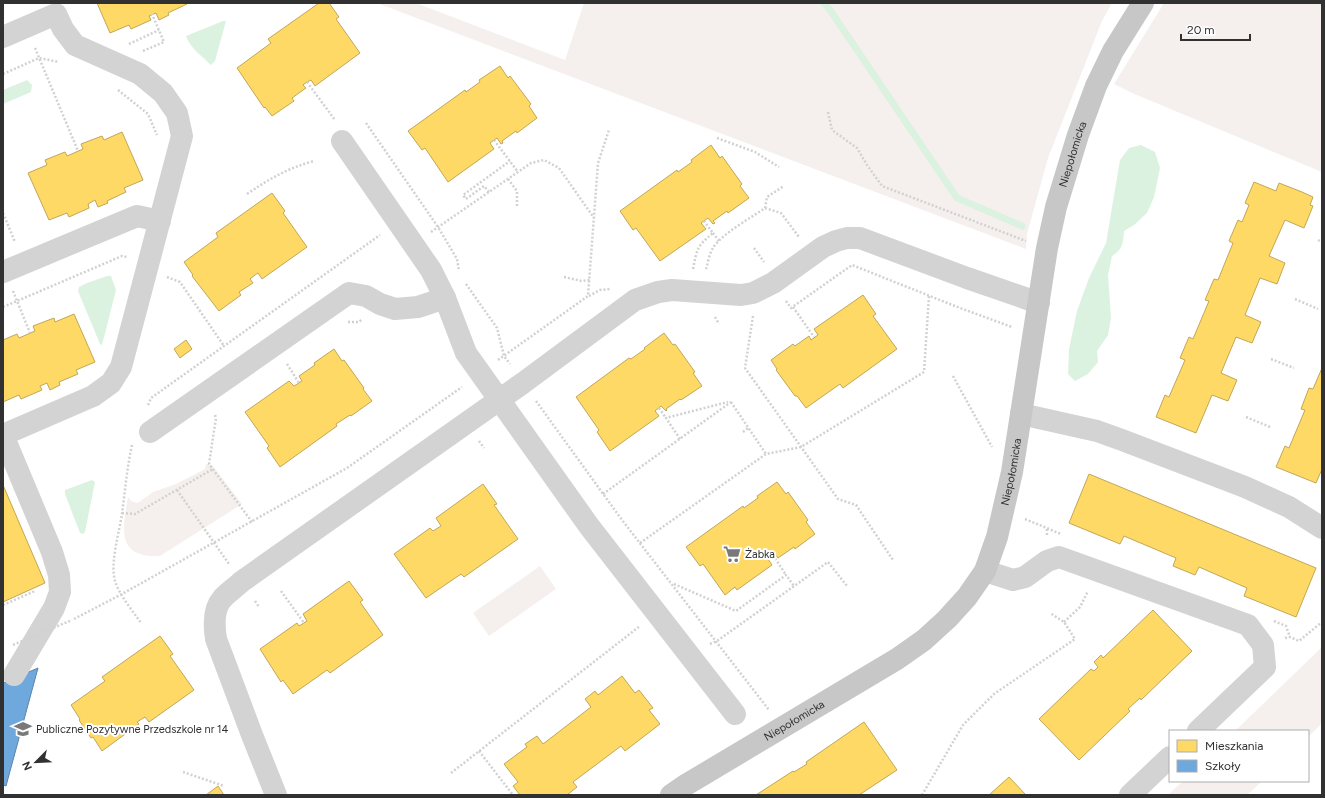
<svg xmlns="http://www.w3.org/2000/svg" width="1325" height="798" font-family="Figtree,sans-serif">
	<rect width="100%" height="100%" fill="#fff"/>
	<g fill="#f5f0ed">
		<polygon points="377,3 416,3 565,60 584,3 1112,3 1102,21 1048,158 1027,234 1026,249"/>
		<polygon points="1164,3 1322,3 1322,172 1132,93 1114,84"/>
		<path d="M206 464 212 465 242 504 160 556C115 558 123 528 128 497L131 501 138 503 153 492 176 484 205 469Z"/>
		<polygon points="540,566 556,589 489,636 473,613"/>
		<polygon points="1322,647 1322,723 1308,737 1308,731 1235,731"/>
		<polygon points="1183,781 1262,781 1247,795 1168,795"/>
	</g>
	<g fill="#dcf2e0">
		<path d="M223 21H226L215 61 211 65C202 56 190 48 186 36Z"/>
		<polygon points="27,80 32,85 31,92 3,104 3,90"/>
		<path d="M1141 145 1155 152 1160 168 1154 197 1147 213 1134 225 1124 231C1123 244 1123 249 1112 256L1108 275 1111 318 1108 335 1097 351 1098 362 1088 374 1075 381 1068 374 1069 349 1077 311 1089 278 1106 243 1120 160 1129 148Z"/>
		<polygon points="107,276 111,276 116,290 102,345 100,344 78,291 79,287 87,283"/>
		<polygon points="92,480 95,482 85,532 83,534 80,533 65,494 65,490"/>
	</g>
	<g fill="#ffd966" stroke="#c1a756">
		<polygon points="97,3 186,3 187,4 168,13 169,15 159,20 156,13 149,16 151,20 131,29 129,25 110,33"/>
		<polygon points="319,3 329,3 339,17 336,19 360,53 315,86 311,80 307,82 303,85 306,88 292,98 294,101 272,116 265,107 264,108 237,68 271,43 268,39"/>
		<polygon points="500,66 508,78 510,76 531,104 529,106 537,118 517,133 516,131 502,141 503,143 501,144 497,138 494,140 490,143 494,149 448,182 425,148 422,150 408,131 465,90 466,92 480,82 479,80"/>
		<polygon points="122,132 143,180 124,188 126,192 107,201 108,203 98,207 95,200 88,204 89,208 69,217 67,213 49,220 28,173 47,165 45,160 65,152 67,156 83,149 81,144 102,136 104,140"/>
		<polygon points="711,145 720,158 722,156 742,184 740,186 749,198 728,213 727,211 713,221 715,223 713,224 708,218 701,223 706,229 660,261 636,228 633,230 620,211 677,170 678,172 692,162 691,160"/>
		<polygon points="1254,182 1276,191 1279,183 1302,192 1313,197 1310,205 1313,206 1304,228 1285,220 1269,256 1285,263 1277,284 1260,278 1245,315 1261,322 1252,343 1236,337 1221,373 1237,380 1228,401 1212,395 1196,433 1156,417 1165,395 1169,397 1185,360 1180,358 1189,337 1193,339 1209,301 1205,300 1214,279 1218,280 1233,243 1229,241 1238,220 1242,222 1249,205 1245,203"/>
		<polygon points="272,193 285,211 283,213 307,247 262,279 258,273 255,275 250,279 253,283 239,292 241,295 219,311 192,276 193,275 184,262 218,237 216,233"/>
		<polygon points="863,295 876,314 873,316 897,349 843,388 840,384 806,408 797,396 795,396 776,370 777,369 771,360 793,344 795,346 809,336 811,340 818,335 814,329"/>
		<polygon points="74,314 95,362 76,370 78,374 59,382 60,385 50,390 47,383 40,386 42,390 21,399 19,395 3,402 3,340 17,334 19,338 35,331 33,326 54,318 55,322"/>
		<polygon points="664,333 673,345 675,344 695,372 693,373 702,386 681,400 680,399 666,409 667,410 666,411 661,406 655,411 659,416 610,451 597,432 599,430 576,397 629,358 631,359 645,349 644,348"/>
		<polygon points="186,340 192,349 180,358 174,349"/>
		<polygon points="334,349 342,361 344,360 364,388 363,389 372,401 351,416 350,415 336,424 337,426 280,467 267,448 269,446 245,412 289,381 294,386 302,381 299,376 315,365 314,363"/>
		<polygon points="1322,368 1322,469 1316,483 1276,467 1285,446 1289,448 1305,410 1301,409 1309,388 1313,389"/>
		<polygon points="1089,474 1316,568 1296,617 1244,596 1247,588 1199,567 1195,575 1173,566 1176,558 1124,536 1120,544 1069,523"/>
		<polygon points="777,482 786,494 788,492 808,520 806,522 815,534 795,549 794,547 778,558 775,554 768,559 772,565 737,590 735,587 725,595 703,564 700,566 686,547 743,506 744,508 758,498 757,496"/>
		<polygon points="483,484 497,504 494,505 518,539 464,577 461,574 426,598 394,554 430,528 433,531 441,526 436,518"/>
		<polygon points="3,485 45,583 3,602"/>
		<polygon points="349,581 363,600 360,602 383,635 330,673 327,670 293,694 283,680 281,682 260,649 297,623 299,626 307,621 303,614"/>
		<polygon points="1153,610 1192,651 1141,700 1140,698 1128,709 1130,711 1079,760 1039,719 1091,669 1094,671 1098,667 1094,662 1101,655 1103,658"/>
		<polygon points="160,636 173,654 170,656 194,690 149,722 145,717 137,722 139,724 102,751 93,737 91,738 79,720 80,719 71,705 105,681 102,677"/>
		<polygon points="622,676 635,693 639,690 653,708 649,710 660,724 625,751 621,746 573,782 577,787 567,795 520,795 513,786 518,782 504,764 527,747 525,744 537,736 543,744 591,707 585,699 595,691 598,695"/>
		<polygon points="864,722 897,770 859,795 756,795 793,771 794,772 807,764 806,762"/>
		<polygon points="1009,777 1026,795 989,795"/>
		<polygon points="218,786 224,795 206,795"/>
	</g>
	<polygon fill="#6fa8dc" stroke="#5c84a9" points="38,668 6,786 3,785 3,683"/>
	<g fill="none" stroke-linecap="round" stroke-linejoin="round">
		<polyline stroke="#dcf2e0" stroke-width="7" points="824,3 830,10 957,198 1022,226"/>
		<g stroke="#d1d1d1" stroke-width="2.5" stroke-dasharray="2 2" stroke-linecap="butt">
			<polyline points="1321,3 1322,4"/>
			<polyline points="129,44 159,30"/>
			<polyline points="35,48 78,151"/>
			<polyline points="143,51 164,42 152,14"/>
			<polyline points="3,74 39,58 59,62"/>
			<polyline points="307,82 335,120"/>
			<polyline points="118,90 148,114 157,135"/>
			<polyline points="828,112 832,130 857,148 867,165 882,186 1026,241"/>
			<polyline points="366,123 438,227 457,259 459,271"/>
			<polyline points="717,138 755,152 779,167"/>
			<polyline points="494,140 518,172"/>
			<polyline points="508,179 517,191 517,208"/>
			<polyline points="489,192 484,186 466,199 463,195 510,161"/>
			<path d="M247 194C269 179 288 168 314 161"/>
			<polyline points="765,208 781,213 799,237"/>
			<polyline points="3,213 15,242"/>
			<polyline points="431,232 531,163 544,160 559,168 594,218"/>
			<polyline points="713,233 719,241"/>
			<polyline points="1318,240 1322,242"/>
			<polyline points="754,248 764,262"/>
			<path d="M693 269C697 249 697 246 713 233L704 221"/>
			<path d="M706 269C708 263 709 254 713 248 721 234 751 218 765 208L767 197 784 186"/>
			<polyline points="167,277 180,282 224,346"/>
			<polyline points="564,277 582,281 590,280"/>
			<polyline points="466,284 497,328 504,356 510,364"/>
			<polyline points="13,291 30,333"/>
			<polyline points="589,296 600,290 610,289"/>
			<polyline points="1295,299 1318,309"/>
			<polyline points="786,301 791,308 852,265 960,308 1012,327"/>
			<polyline points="3,307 122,256 127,257"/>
			<polyline points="793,307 814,337"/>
			<polyline points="753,316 745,368 838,499 856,505 893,560"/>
			<polyline points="715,317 719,324"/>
			<polyline points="348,322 359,322 362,319"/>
			<polyline points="1271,359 1294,368"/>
			<polyline points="498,360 588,296 598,163 609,130"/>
			<polyline points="287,364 299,383"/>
			<polyline points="953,376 992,447"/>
			<polyline points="536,401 622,520 769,710"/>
			<polyline points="731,402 766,454"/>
			<polyline points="148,405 151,398 380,235"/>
			<polyline points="659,408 666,418"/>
			<polyline points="215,415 216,418 209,464 252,522"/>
			<polyline points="1246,417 1270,427"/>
			<polyline points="743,432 748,428"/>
			<polyline points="680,439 666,418 728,402"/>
			<polyline points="479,441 484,448"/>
			<path d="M132 445C127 468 125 491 122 514 119 533 110 563 115 581 120 596 132 610 141 623"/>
			<polyline points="177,490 229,564"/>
			<polyline points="603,494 731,402"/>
			<polyline points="122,513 135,514 213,469"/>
			<polyline points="1025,519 1061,534"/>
			<polyline points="1047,535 1047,529"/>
			<polyline points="640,543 766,454 801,447 924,372 929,296"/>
			<polyline points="773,555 786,575"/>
			<polyline points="674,584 736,611 786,575 794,586"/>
			<polyline points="281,591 304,623"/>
			<polyline points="255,601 259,607"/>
			<polyline points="3,605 35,591"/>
			<polyline points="74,619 122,594 347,468 462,387"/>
			<polyline points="1274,621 1286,626 1290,637"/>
			<polyline points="1064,622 1080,607 1088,591"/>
			<polyline points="1285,638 1290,637 1299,641 1322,622"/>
			<polyline points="710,644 717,641 828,562 847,586"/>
			<polyline points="479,751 513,795"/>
			<polyline points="183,772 224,786"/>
			<polyline points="451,773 640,626"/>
			<polyline points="922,795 963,725 994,694 1075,639 1064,622 1050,613"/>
		</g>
		<g stroke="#d3d3d3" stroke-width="22">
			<polyline points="3,37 56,14 63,29 75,45 140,74 163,93 177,113 182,136 121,367 111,383 93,396 3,435"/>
			<polyline points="342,141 431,270 445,298 466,353 589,526 735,714"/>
			<polyline points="3,272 137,216 160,221"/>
			<polyline points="1021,414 1097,431 1122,440 1245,487 1289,507 1322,528"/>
			<polyline points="150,432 349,293 366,296 380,304 395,309 418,307 445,298"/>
			<polyline points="3,435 52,552 59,575 60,592 54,608 14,675"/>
			<polyline points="985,571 1013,580 1025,577 1047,561 1059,557 1248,625 1263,645 1265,667 1198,731"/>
			<path d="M276 795 252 735 216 639C214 626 213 609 222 599 227 593 235 588 241 582L523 383 635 300 658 292 672 290 741 295 753 293 773 283 823 247 836 241 847 238H860L967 278 1039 303"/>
			<polyline points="1130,795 1170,757"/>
		</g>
		<path stroke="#c7c7c7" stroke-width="22" id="s1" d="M671 795 684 786 897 659 924 640 947 619 967 597 985 571 997 537 1012 472 1047 248 1056 207 1078 135 1096 86 1113 51 1143 3"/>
		<polyline stroke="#d1d1d1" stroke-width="2.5" stroke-dasharray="2 2" stroke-linecap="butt" points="13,645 72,620"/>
	</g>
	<defs>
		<g id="supermarket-bare" transform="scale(1.38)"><path d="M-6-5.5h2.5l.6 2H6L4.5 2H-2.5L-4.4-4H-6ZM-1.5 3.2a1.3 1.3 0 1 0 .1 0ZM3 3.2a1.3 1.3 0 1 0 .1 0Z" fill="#797979" stroke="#fff" stroke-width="2.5" paint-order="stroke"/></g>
		<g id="school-bare" transform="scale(1.38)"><path d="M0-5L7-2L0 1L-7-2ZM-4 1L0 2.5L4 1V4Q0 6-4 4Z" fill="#797979" stroke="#fff" stroke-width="2.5" paint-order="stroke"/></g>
	</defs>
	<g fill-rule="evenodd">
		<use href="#supermarket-bare" x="732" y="554"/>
		<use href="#school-bare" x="23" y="729"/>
	</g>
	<g text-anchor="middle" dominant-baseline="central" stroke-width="4" stroke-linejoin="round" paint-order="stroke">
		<g font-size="11" fill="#313131" stroke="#fff">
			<text stroke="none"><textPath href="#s1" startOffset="816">Niepołomicka</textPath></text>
			<text stroke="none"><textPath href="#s1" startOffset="492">Niepołomicka</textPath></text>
			<text stroke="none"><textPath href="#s1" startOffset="144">Niepołomicka</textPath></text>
		</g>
		<g font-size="11" fill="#313131" stroke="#fff" text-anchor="start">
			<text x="745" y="554">Żabka</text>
			<text x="36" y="729">Publiczne Pozytywne Przedszkole nr 14</text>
		</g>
	</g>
	<rect width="1325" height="798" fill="none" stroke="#313131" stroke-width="8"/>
	<rect x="1169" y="730" width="140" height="52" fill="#ffffff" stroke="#adadad"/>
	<rect x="1177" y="740" width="20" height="12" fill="#ffd966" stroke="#adadad"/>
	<text x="1205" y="750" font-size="12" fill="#313131">Mieszkania</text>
	<rect x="1177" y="760" width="20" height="12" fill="#6fa8dc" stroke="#adadad"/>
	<text x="1205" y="770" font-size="12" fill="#313131">Szkoły</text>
	<g transform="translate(36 762) rotate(246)" stroke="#ffffff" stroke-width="3" paint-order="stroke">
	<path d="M0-3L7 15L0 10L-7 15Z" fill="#313131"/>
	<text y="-6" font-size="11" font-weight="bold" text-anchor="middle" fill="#313131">N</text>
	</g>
	<path d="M1181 34v6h69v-6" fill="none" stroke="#313131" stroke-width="2"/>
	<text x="1187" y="34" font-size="12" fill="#313131" stroke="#ffffff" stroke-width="3" paint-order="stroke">20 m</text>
</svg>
